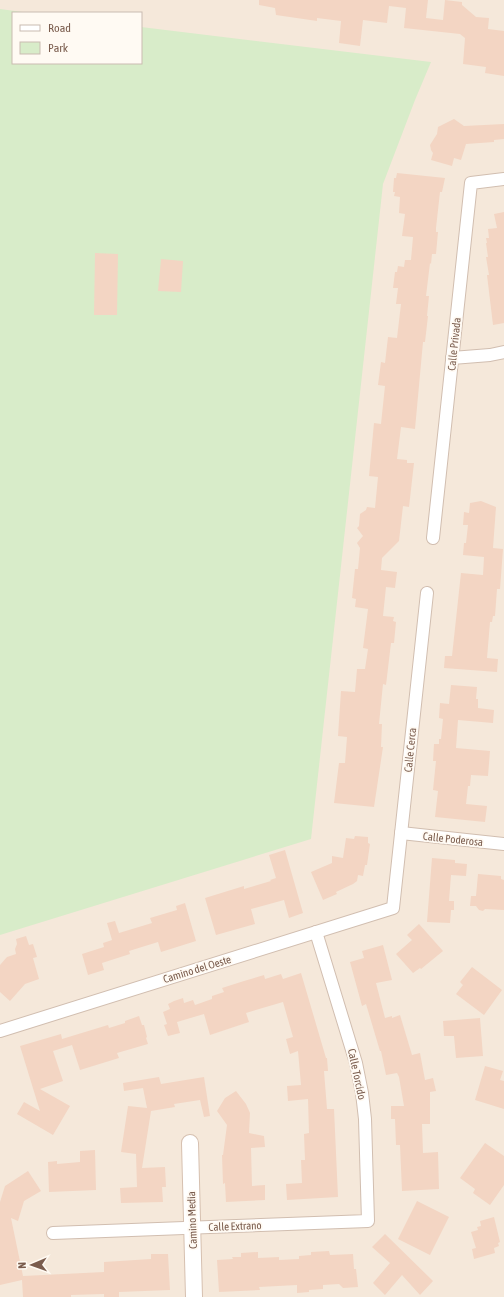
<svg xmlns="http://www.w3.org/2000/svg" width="504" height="1297" font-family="'Asap Condensed',sans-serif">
	<rect width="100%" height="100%" fill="#fdf6ec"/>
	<path fill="#f5e8da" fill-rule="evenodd" d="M0 0H504V1297H0ZM13 13H141V63H13Z"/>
	<polygon fill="#d8ecc9" points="0,9 30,13 13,13 13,63 141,63 141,27 431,62 415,100 383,184 311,839 0,935"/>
	<g fill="#f3d5c3">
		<polygon points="259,0 428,0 426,18 443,20 445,0 462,2 462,5 476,17 489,18 488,29 504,31 504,76 485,73 486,67 463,64 465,38 460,34 404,28 406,8 389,6 387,23 363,20 360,46 339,43 341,21 317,18 317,21 276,15 275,8 259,5"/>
		<polygon points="454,119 464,126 504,124 504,139 494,140 494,142 466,144 461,160 454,158 452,166 431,160 433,153 431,150 430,145 437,134 438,127"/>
		<polygon points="397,173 445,178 442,192 440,192 436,228 436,232 438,232 436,254 432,254 431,264 430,263 426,296 429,296 427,316 428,316 425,342 423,342 415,429 401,427 397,459 407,460 407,463 414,463 409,507 403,506 399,541 382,558 381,570 397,572 395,588 386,587 383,616 394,617 393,621 396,622 394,643 391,643 386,685 383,684 379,724 382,724 381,747 383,747 374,807 334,803 339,763 345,763 347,737 338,736 341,691 355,692 357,669 365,669 368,649 363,648 368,609 355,607 356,599 352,598 355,569 358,569 360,548 357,543 363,536 357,528 359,526 360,514 366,510 367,507 375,508 378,477 369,476 374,423 381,424 385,386 378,385 381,362 385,363 388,337 397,338 401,304 396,304 398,288 393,288 395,272 397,272 398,266 404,267 405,260 411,260 413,237 402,236 405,214 399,213 400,197 394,196 395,192 393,192 394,178 396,178"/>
		<polygon points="504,212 504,323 493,325 487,275 489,275 486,257 488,257 486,243 487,243 486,238 489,238 488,229 497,228 494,214"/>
		<polygon points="95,253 118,254 117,315 94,315"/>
		<polygon points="161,259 183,261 181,292 158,291"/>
		<polygon points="481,501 496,507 493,548 503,549 500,589 497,589 495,616 493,616 492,622 490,622 487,658 498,659 497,672 444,668 445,656 452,656 461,573 483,575 484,557 463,555 464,543 466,543 468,525 463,525 464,512 469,513 470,503"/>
		<polygon points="451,685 477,687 476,699 478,699 478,708 494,710 493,723 458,720 456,748 490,751 488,776 471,775 470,786 468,786 466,804 487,806 485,822 435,817 438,791 433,790 436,761 433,761 434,744 439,744 439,739 441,739 443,719 439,718 440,703 449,704"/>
		<polygon points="355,836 368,837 368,843 370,844 367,865 365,865 363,876 358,875 357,881 353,884 336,892 337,894 323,900 311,872 332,863 332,856 343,858 346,838 354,839"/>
		<polygon points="285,850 303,913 289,918 284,900 251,909 255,924 216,935 205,898 244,886 244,889 271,881 270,880 276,878 269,855"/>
		<polygon points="432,858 455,860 455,863 467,864 466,876 451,875 449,901 454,901 454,910 451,910 450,923 427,922"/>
		<polygon points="478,874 501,876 501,879 504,880 504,910 485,909 483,911 479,910 476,906 470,906 471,896 476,896"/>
		<polygon points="185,903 196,941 161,952 158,942 129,951 130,954 102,963 104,970 88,975 82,954 104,947 103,943 112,940 107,923 115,921 119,933 152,923 150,918 177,910 176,906"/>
		<polygon points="419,924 443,951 421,969 420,968 413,973 396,954 412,940 407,935"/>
		<polygon points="26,936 29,945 33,944 37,957 33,958 39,979 25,984 10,1001 0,992 0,965 7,957 16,954 15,949 17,944 16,939"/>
		<polygon points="383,945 392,980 376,983 385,1018 392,1016 392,1018 400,1015 412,1055 420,1053 425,1080 433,1078 436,1091 430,1092 430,1124 422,1124 423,1153 438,1152 439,1189 402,1191 400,1145 396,1145 395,1119 391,1119 391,1106 404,1106 399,1077 397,1073 386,1075 381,1051 380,1051 366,1004 362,1006 350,962 364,958 362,951"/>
		<polygon points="472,967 502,990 484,1015 456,994 463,985 460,982"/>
		<polygon points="301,973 326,1058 327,1058 328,1071 324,1071 327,1109 334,1109 338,1197 287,1200 286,1184 302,1183 301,1160 305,1160 304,1134 309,1133 308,1099 288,1101 287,1086 301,1085 298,1051 290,1054 286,1039 293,1037 283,1002 246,1013 249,1022 210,1035 204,1014 177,1022 180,1033 168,1036 164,1025 167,1024 163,1012 170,1009 168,1004 174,1001 183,998 184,1003 193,1000 195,1005 212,999 212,996 224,992 222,988 244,981 264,975 265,979 281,974 283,979"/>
		<polygon points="139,1016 142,1025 144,1025 147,1037 146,1038 148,1044 117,1053 119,1058 80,1070 72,1045 53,1051 63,1081 40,1089 70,1106 53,1135 17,1114 24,1102 40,1111 20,1046 61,1034 62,1039 108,1025 109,1028 125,1023 125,1021"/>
		<polygon points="480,1018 483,1056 456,1058 454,1036 444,1036 443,1021"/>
		<polygon points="485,1066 503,1071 500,1080 504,1081 504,1109 475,1100"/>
		<polygon points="159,1077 161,1084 204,1077 210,1116 204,1117 200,1100 174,1104 175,1107 151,1111 142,1168 165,1167 166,1187 162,1187 163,1202 121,1203 120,1188 137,1187 136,1154 121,1152 128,1106 147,1108 143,1088 124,1091 123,1083"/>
		<polygon points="236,1091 246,1104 250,1113 249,1133 264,1136 265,1147 251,1148 252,1186 265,1185 265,1200 226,1202 225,1183 223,1184 222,1155 223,1155 227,1125 217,1111 225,1098"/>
		<polygon points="485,1143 504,1156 504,1185 490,1205 473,1193 475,1189 460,1178"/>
		<polygon points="95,1150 96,1190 49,1192 48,1162 57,1161 57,1164 80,1162 80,1151"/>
		<polygon points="28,1171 41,1191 24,1201 18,1221 11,1218 23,1276 104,1272 104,1262 151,1259 151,1254 168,1254 170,1290 119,1292 119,1297 104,1297 104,1294 71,1295 71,1297 23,1297 22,1280 0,1285 0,1202 5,1186"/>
		<polygon points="417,1201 449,1217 430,1255 398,1239"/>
		<polygon points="494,1217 500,1242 498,1243 499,1246 494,1248 495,1253 474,1259 472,1249 476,1248 471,1232 478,1230 477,1227 481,1226 480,1221"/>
		<polygon points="385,1234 433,1281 420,1295 402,1275 385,1295 373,1283 390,1263 372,1247"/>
		<polygon points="329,1251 330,1255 353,1254 354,1269 356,1269 358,1287 343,1288 339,1284 323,1285 323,1289 309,1290 309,1292 297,1293 297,1285 259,1287 260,1290 219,1292 217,1260 233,1259 232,1257 241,1257 241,1253 258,1252 258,1258 279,1257 279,1260 299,1259 299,1256 311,1255 311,1252"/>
	</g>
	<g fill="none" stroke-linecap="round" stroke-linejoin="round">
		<g stroke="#d1beb0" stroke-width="14">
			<g id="street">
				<polyline points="452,358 490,355 504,352"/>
				<polyline points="433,538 471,183 504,179"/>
				<polyline points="401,833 504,844"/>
				<polyline points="0,1031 393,908 427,593"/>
				<polyline points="53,1233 368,1221 365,1119 362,1093 356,1063 316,932"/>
			</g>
		</g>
		<g stroke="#d6c0b0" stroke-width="18">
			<polyline id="secondary" points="190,1143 194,1297"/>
		</g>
		<use href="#street" stroke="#fff" stroke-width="12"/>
		<use href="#secondary" stroke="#fff" stroke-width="16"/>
	</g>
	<g text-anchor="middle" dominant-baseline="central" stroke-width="3.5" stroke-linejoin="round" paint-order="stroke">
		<g font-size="11" fill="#7a5c4d" stroke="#fffaf3">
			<text transform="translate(454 344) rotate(-84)">Calle Privada</text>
			<text transform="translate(410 750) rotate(-84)">Calle Cerca</text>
			<text transform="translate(453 839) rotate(6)">Calle Poderosa</text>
			<text transform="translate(197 969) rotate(-17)">Camino del Oeste</text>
			<text transform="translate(357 1074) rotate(78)">Calle Torcido</text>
			<text transform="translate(192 1220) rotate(-92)">Camino Media</text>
			<text transform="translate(235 1226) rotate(-2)">Calle Extrano</text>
		</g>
	</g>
	<rect x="12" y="12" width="130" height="52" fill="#fffaf3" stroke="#cabbb1"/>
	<rect x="20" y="25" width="20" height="6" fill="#ffffff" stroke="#cabbb1"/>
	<text x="48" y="32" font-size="12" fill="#7a5c4d">Road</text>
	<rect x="20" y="42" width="20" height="12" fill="#d8ecc9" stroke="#cabbb1"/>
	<text x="48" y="52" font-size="12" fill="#7a5c4d">Park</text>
	<g transform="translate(32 1265) rotate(268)" stroke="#fffaf3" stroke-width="3" paint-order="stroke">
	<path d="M0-3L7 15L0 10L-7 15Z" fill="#7a5c4d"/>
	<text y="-6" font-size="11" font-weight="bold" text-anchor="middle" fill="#7a5c4d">N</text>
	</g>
</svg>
